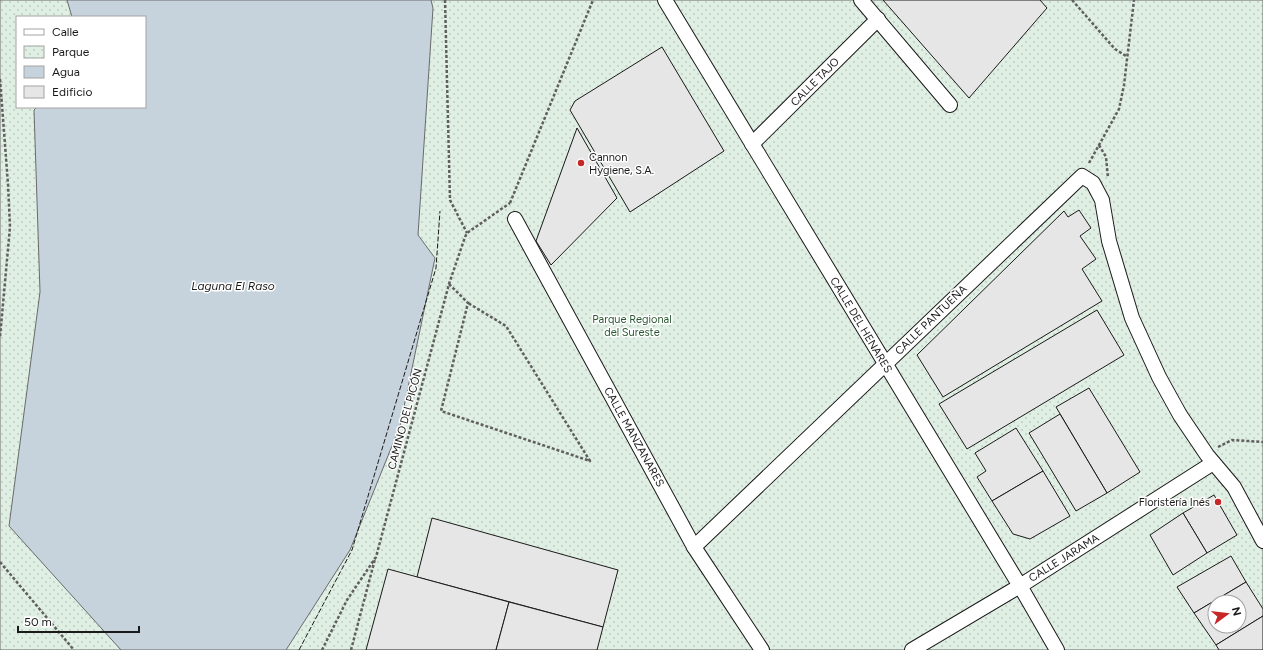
<svg xmlns="http://www.w3.org/2000/svg" width="1263" height="650" font-family="Figtree,sans-serif">
	<defs>
		<pattern id="park-dots" width="8" height="8" patternUnits="userSpaceOnUse"><rect width="8" height="8" fill="#e0efe3"/><path d="M2 2h.1M6 6h.1" fill="none" stroke="#c0ccc2" stroke-width="1.8" stroke-linecap="round"/></pattern>
	</defs>
	<rect width="100%" height="100%" fill="#fff"/>
	<path fill="url(#park-dots)" stroke="#6a6a6a" fill-rule="evenodd" d="M0 0H1263V650H0ZM17 17H145V107H17ZM1215 602H1239V626H1215Z"/>
	<polygon fill="#c6d2dc" stroke="#6a6a6a" points="67,0 431,0 433,8 418,235 435,258 400,426 350,550 286,650 121,650 9,526 40,292 34,110 37,107 145,107 145,17 72,17"/>
	<g fill="#e6e6e6" stroke="#1a1a1a" fill-rule="evenodd">
		<polygon points="883,0 1040,0 1047,8 969,98"/>
		<polygon points="662,47 724,151 630,212 570,110 575,101"/>
		<polygon points="577,128 617,198 551,265 536,241"/>
		<polygon points="1079,210 1091,228 1080,236 1096,259 1082,269 1102,301 943,397 917,355 1064,211 1068,217"/>
		<polygon points="1097,310 1124,355 967,449 939,404"/>
		<polygon points="1089,388 1140,472 1107,493 1056,407"/>
		<polygon points="1060,414 1107,493 1076,511 1029,433"/>
		<polygon points="1016,428 1043,471 992,501 977,477 986,471 975,453"/>
		<polygon points="1043,471 1070,516 1030,539 1013,534 992,501"/>
		<polygon points="1214,495 1237,535 1207,553 1183,513"/>
		<polygon points="1183,513 1207,553 1173,575 1150,535"/>
		<polygon points="432,518 618,570 603,627 417,577"/>
		<polygon points="1231,556 1246,582 1194,613 1177,587"/>
		<polygon points="388,569 509,602 496,650 366,650"/>
		<path d="M1246 582 1263 609V616L1216 645 1194 613ZM1215 602H1239V626H1215Z"/>
		<polygon points="509,602 603,627 597,650 496,650"/>
		<polygon points="1263,616 1263,650 1219,650 1216,645"/>
	</g>
	<g fill="none" stroke-linecap="round" stroke-linejoin="round">
		<g stroke="#1a1a1a" stroke-width="16">
			<g id="minor">
				<polyline points="665,0 1020,586 1057,650"/>
				<polyline points="861,0 950,105"/>
				<polyline points="752,144 878,19"/>
				<polyline points="515,219 694,547 762,650"/>
				<polyline points="694,547 1082,176 1093,183 1102,200 1109,241 1132,318 1159,377 1180,415 1207,455 1234,487 1263,541"/>
				<polyline points="912,650 1020,586 1213,463"/>
			</g>
		</g>
		<g stroke="#5f5f5f" stroke-width="2.5" stroke-dasharray="3 2" stroke-linecap="butt">
			<polyline points="445,0 450,200 467,233"/>
			<polyline points="1072,0 1115,49 1126,56"/>
			<polyline points="0,79 8,184 10,227 0,337"/>
			<polyline points="1099,145 1106,157 1108,178"/>
			<polyline points="1089,163 1119,109 1124,85 1134,0"/>
			<polyline points="510,203 593,0"/>
			<polyline points="449,284 468,303 441,411 590,461 506,326 468,303"/>
			<polyline points="1218,447 1232,440 1263,442"/>
			<polyline points="0,562 74,650"/>
			<polyline points="322,650 347,600 376,557 449,284 465,237 467,233 510,203"/>
			<polyline points="351,650 375,559"/>
		</g>
		<use href="#minor" stroke="#fff" stroke-width="14"/>
		<polyline stroke="#1a1a1a" stroke-width="1" stroke-dasharray="5 2" stroke-linecap="butt" points="299,650 352,550 436,268 440,211"/>
	</g>
	<g fill="#c62828" stroke="#fff" stroke-width="1.5">
		<circle cx="581" cy="163" r="4"/>
		<circle cx="1218" cy="502" r="4"/>
	</g>
	<g text-anchor="middle" dominant-baseline="central" stroke-width="3" stroke-linejoin="round" paint-order="stroke">
		<g font-size="11" fill="#1a1a1a" stroke="#fff">
			<text transform="translate(815 82) rotate(-45)">CALLE TAJO</text>
			<text transform="translate(931 320) rotate(-44)">CALLE PANTUEÑA</text>
			<text transform="translate(861 325) rotate(59)">CALLE DEL HENARES</text>
			<text transform="translate(405 419) rotate(-75)">CAMINO DEL PICÓN</text>
			<text transform="translate(634 437) rotate(61)">CALLE MANZANARES</text>
			<text transform="translate(1064 558) rotate(-32)">CALLE JARAMA</text>
		</g>
		<g font-size="11" fill="#1a1a1a" stroke="#fff" text-anchor="start">
			<text x="589" y="157">Cannon<tspan x="589" dy="13">Hygiene, S.A.</tspan></text>
			<text x="1210" y="502" text-anchor="end">Floristería Inés</text>
		</g>
		<g font-size="11" fill="#2b5a34" stroke="#fff">
			<text x="632" y="319">Parque Regional<tspan x="632" dy="13">del Sureste</tspan></text>
		</g>
		<g font-size="12" font-style="italic" fill="#1a1a1a" stroke="#fff">
			<text x="233" y="286">Laguna El Raso</text>
		</g>
	</g>
	<rect x="16" y="16" width="130" height="92" fill="#ffffff" stroke="#a3a3a3"/>
	<rect x="24" y="29" width="20" height="6" fill="#ffffff" stroke="#a3a3a3"/>
	<text x="52" y="36" font-size="12" fill="#1a1a1a">Calle</text>
	<rect x="24" y="46" width="20" height="12" fill="url(#park-dots)" stroke="#a3a3a3"/>
	<text x="52" y="56" font-size="12" fill="#1a1a1a">Parque</text>
	<rect x="24" y="66" width="20" height="12" fill="#c6d2dc" stroke="#a3a3a3"/>
	<text x="52" y="76" font-size="12" fill="#1a1a1a">Agua</text>
	<rect x="24" y="86" width="20" height="12" fill="#e6e6e6" stroke="#a3a3a3"/>
	<text x="52" y="96" font-size="12" fill="#1a1a1a">Edificio</text>
	<g transform="translate(1227 614) rotate(75)"><circle r="19" fill="#ffffff" stroke="#a3a3a3"/>
	<path d="M0-3L7 15L0 10L-7 15Z" fill="#c62828"/>
	<text y="-6" font-size="11" font-weight="bold" text-anchor="middle" fill="#1a1a1a">N</text>
	</g>
	<path d="M18 626v6h121v-6" fill="none" stroke="#1a1a1a" stroke-width="2"/>
	<text x="24" y="626" font-size="12" fill="#1a1a1a" stroke="#ffffff" stroke-width="3" paint-order="stroke">50 m</text>
</svg>
